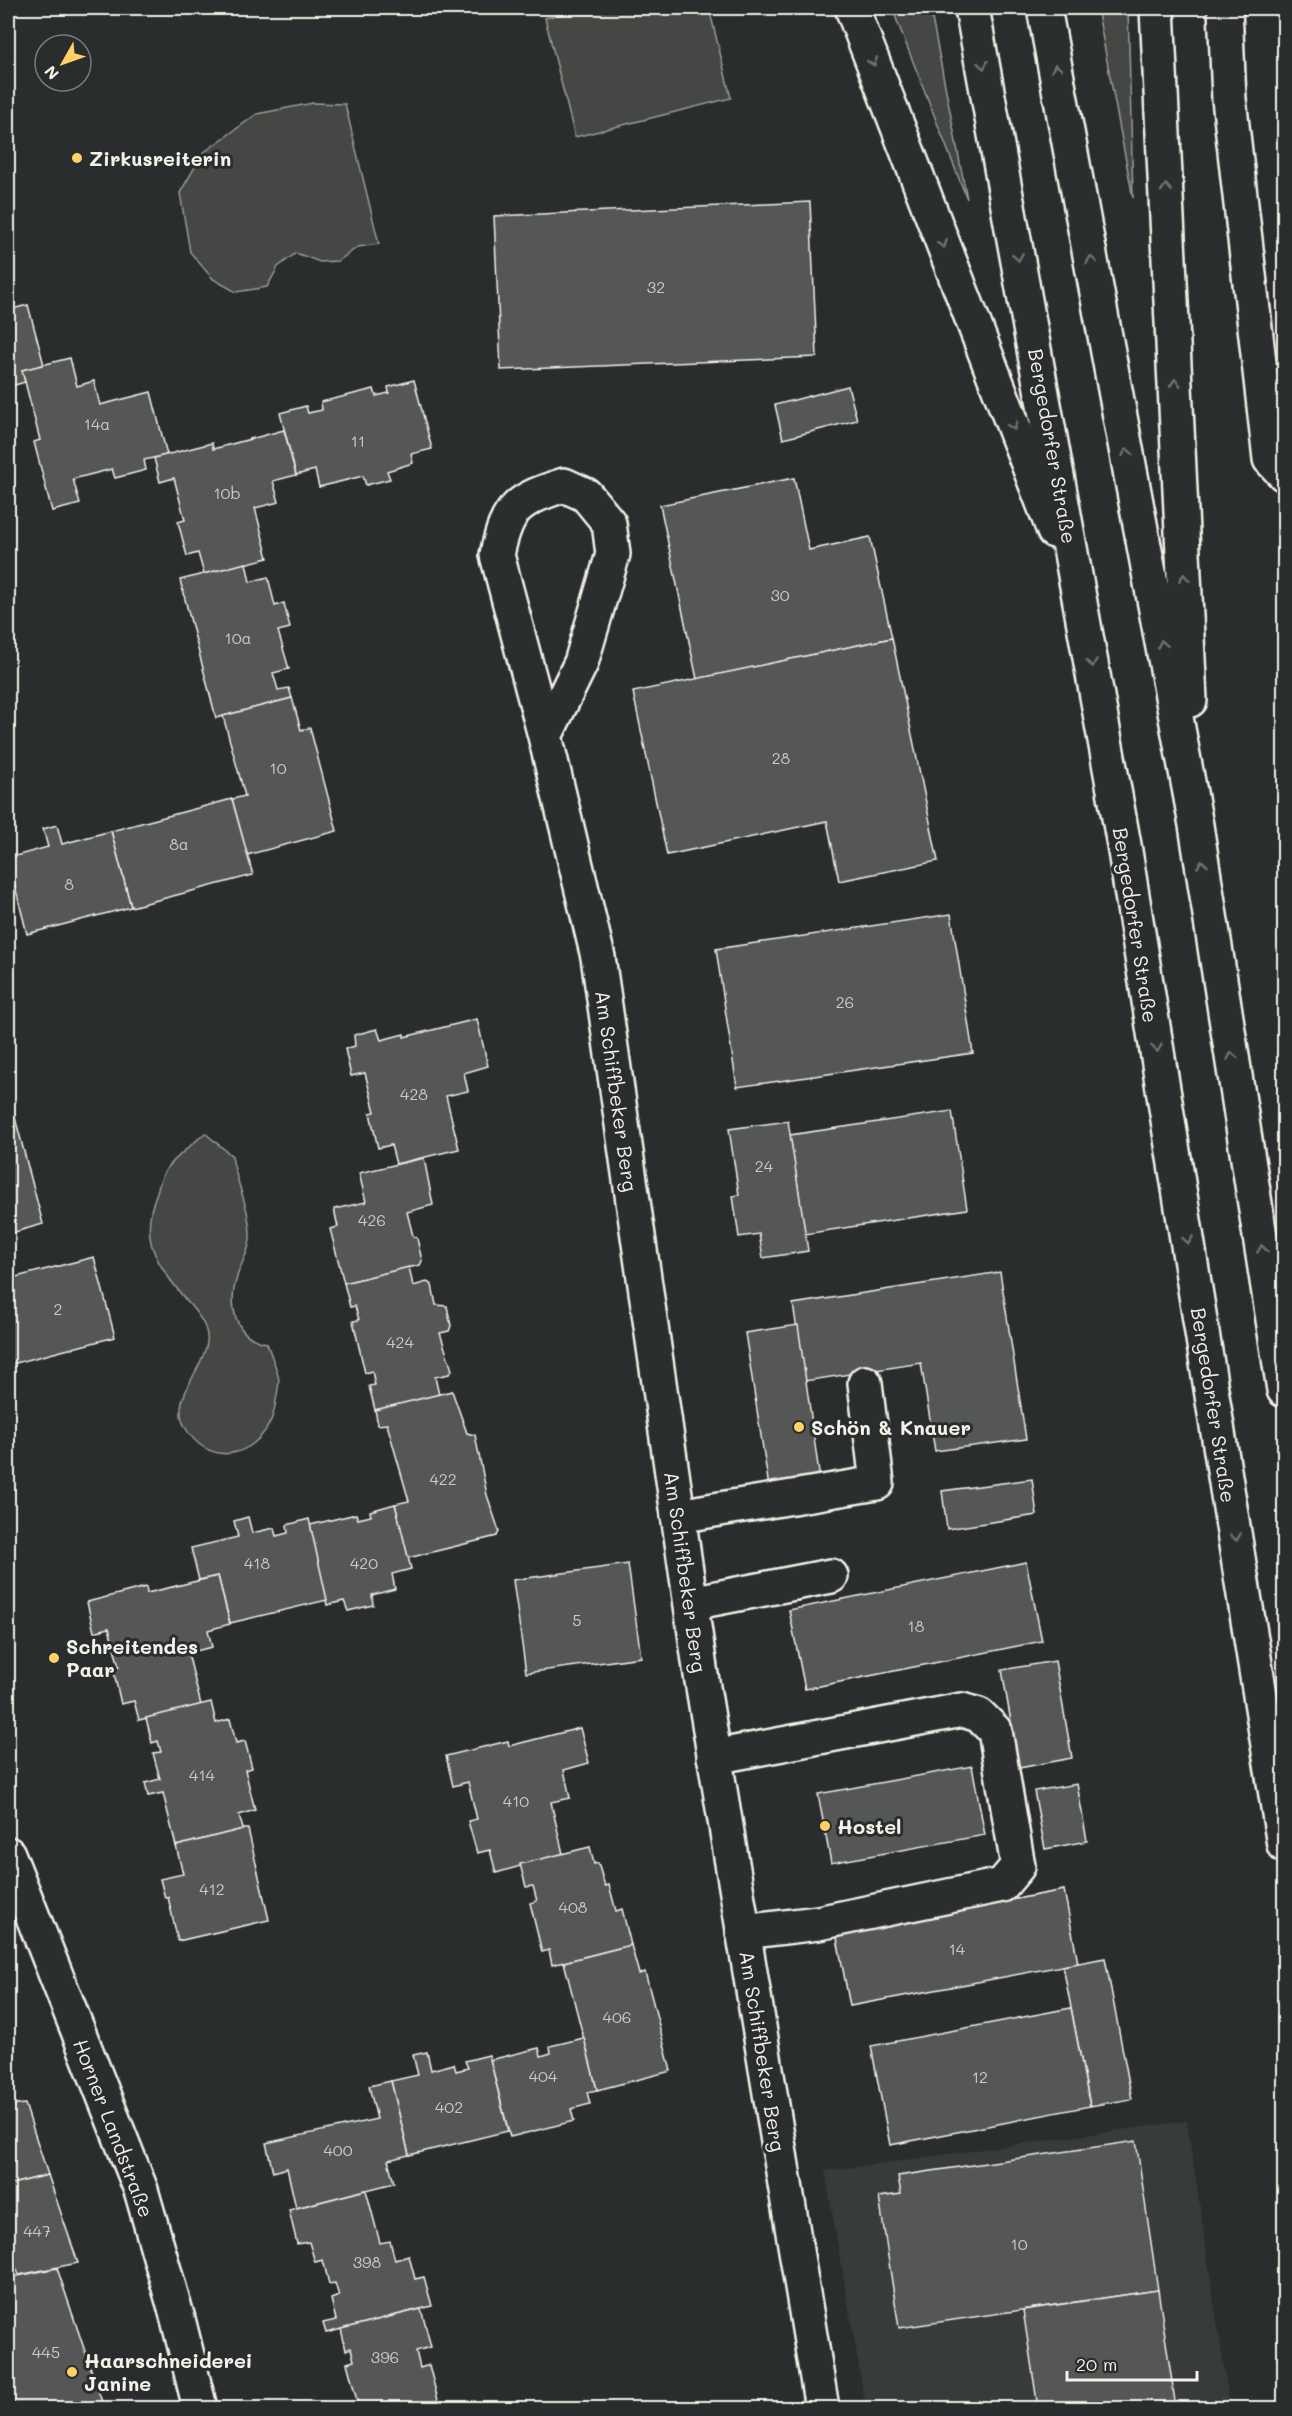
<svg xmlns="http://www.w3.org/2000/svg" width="1292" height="2416" font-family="Mali,sans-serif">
	<rect width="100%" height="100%" fill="#2a2d2e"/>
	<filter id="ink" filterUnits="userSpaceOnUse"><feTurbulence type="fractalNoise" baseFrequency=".0167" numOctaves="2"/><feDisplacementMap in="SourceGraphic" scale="12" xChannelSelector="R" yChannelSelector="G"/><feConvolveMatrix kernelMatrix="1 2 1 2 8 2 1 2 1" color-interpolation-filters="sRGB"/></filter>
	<g filter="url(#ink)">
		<polygon fill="#373a3a" points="1187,2121 1230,2408 866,2408 825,2171"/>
		<g fill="#444645" stroke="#9c9c96" stroke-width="1.5">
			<polygon points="586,8 709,8 731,98 575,137 545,18"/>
			<polygon points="892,8 930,8 967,199"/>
			<polygon points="1097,8 1128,8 1133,198"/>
			<polygon points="313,103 345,104 379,244 358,247 338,261 320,262 296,253 278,267 267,287 236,292 213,279 190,252 180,193 203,153 257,114"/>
			<path d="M205 1133 232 1156C236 1183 251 1210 250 1238 250 1251 240 1264 237 1277 228 1305 234 1338 267 1343 270 1354 279 1371 279 1382 278 1389 274 1412 272 1418 255 1459 208 1468 185 1427 169 1400 204 1369 207 1342 209 1325 195 1311 185 1299 156 1262 138 1239 157 1192 159 1186 161 1177 165 1171 175 1157 192 1145 205 1133Z"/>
		</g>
		<g fill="#555756" stroke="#f4f1e8" stroke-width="1.5">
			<polygon points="810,202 817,357 501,370 494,216"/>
			<polygon points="28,305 44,365 22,370 25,382 8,387 8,310"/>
			<polygon points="70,358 77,386 94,381 100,405 151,392 167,455 144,460 146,470 115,478 112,469 73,479 80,504 52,511 34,442 40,440 22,370"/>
			<polygon points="414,380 432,449 411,454 413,463 387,471 390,479 366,485 363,476 319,487 315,470 296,475 280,413 306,406 308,413 322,410 321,402 374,389 376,396 389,393 388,387"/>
			<polygon points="848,386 857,420 783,439 775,405"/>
			<polygon points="284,430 296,475 273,481 279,502 255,508 268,558 204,574 198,553 187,556 178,522 185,520 174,478 160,482 154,458 212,443 213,449"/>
			<polygon points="794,478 809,550 870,537 892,638 697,679 660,505"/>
			<polygon points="246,563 250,582 268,577 275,606 284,603 290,628 278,631 289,669 273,673 278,690 289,688 292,698 216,718 180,580"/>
			<polygon points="892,638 938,861 839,881 827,821 667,855 633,692"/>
			<polygon points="292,698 301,730 310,728 337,831 247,855 232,799 245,796 223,716"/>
			<polygon points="232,799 253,875 131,907 111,831"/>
			<polygon points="57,825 62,844 111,831 131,907 27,934 8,858 48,847 43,829"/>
			<polygon points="951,914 973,1053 737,1087 716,949"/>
			<polygon points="477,1019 488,1066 464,1073 468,1091 446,1096 459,1149 396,1164 391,1145 378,1148 370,1113 375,1112 365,1073 351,1076 345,1049 355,1046 354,1035 377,1029 381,1040 404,1034 404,1037"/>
			<polygon points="12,1106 43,1224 8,1234 8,1107"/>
			<polygon points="952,1111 967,1209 805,1234 790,1135"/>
			<polygon points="788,1121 808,1251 763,1258 759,1234 739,1237 733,1196 739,1195 729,1129"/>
			<polygon points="424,1158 433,1205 407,1212 413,1236 417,1238 422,1261 420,1265 344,1283 330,1229 338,1227 334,1209 366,1202 359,1173"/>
			<polygon points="94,1257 115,1337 8,1365 8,1279"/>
			<polygon points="409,1267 413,1286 427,1282 432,1285 436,1305 447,1306 451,1326 449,1331 440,1333 452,1370 449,1374 435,1377 439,1395 375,1410 369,1386 375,1385 372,1371 365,1373 353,1321 359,1320 355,1306 350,1307 344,1283"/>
			<polygon points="1000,1272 1026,1439 935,1451 921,1363 805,1381 793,1304"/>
			<polygon points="798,1325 820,1480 769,1487 745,1333"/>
			<polygon points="452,1391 467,1433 475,1435 487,1495 499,1531 497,1536 408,1558 395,1504 409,1501 387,1424 378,1425 375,1410"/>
			<polygon points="1032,1479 1037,1515 947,1529 942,1491"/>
			<polygon points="395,1504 411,1569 392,1574 395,1589 372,1595 373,1605 348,1611 344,1601 327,1605 310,1525 356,1514 358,1519 371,1516 370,1511"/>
			<polygon points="248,1517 252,1533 274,1528 276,1536 288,1533 287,1525 309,1519 327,1600 230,1623 218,1576 199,1580 191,1548 238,1537 234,1521"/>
			<polygon points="1026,1562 1042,1641 805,1689 789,1610"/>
			<polygon points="628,1564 641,1657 526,1673 513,1580"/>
			<polygon points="218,1576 230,1624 208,1630 212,1647 188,1653 201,1705 139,1720 134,1701 121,1704 113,1669 119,1667 109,1628 94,1632 87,1602 146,1587 147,1593"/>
			<polygon points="1055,1661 1072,1758 1019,1768 1002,1670"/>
			<polygon points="211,1702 216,1723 230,1719 236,1743 245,1741 252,1768 245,1770 255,1810 239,1815 243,1829 176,1846 163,1793 148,1796 145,1783 160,1779 153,1753 161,1752 158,1741 152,1743 146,1718"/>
			<polygon points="580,1728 589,1763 564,1770 570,1798 551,1802 563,1854 496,1873 490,1850 477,1853 468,1821 477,1819 468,1782 453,1786 446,1756 508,1741 509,1746"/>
			<polygon points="972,1766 985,1835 831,1863 818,1794"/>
			<polygon points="1077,1784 1087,1841 1045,1849 1034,1791"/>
			<polygon points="243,1829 248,1829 269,1920 178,1941 168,1897 165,1898 160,1879 183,1874 176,1846"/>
			<polygon points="590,1847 594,1864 598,1863 605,1886 609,1885 616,1911 622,1909 631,1945 552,1965 549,1950 542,1952 530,1903 537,1901 533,1886 526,1887 520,1864"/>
			<polygon points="1064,1890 1078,1963 850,2006 836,1933"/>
			<polygon points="631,1945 639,1974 645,1972 671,2071 597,2090 564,1962"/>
			<polygon points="1105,1958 1132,2099 1090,2106 1063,1966"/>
			<polygon points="1071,2008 1090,2106 890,2145 871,2046"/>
			<polygon points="584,2038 597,2090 587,2092 590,2104 571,2109 574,2121 510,2137 490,2060 539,2048 541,2056 551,2053 550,2046"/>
			<polygon points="427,2052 431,2070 454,2064 456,2071 468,2068 465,2061 489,2055 508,2131 409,2155 391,2081 418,2075 413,2055"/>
			<polygon points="391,2081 409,2155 388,2160 394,2183 296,2208 287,2168 273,2172 266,2143 377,2119 369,2086"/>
			<polygon points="25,2104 48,2175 8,2185 8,2106"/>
			<polygon points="1136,2141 1158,2290 899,2328 879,2197 901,2194 898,2176"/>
			<polygon points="48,2175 78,2263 19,2275 8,2249 8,2185"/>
			<polygon points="366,2190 380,2243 390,2241 395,2260 409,2256 415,2279 424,2277 432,2306 326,2333 323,2323 336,2320 331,2299 339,2296 335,2283 329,2284 323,2260 315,2262 309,2242 297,2244 289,2210"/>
			<polygon points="57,2268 103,2405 82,2408 16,2408 8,2385 8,2278"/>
			<polygon points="1158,2290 1176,2408 1038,2408 1023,2310"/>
			<polygon points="421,2309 431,2347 416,2351 420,2368 429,2365 440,2408 359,2408 347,2363 354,2361 351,2348 346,2350 341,2329"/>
		</g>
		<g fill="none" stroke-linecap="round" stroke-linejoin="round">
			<g stroke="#f4f1e8" stroke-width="38">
				<g id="minor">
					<polyline points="1225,8 1229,99 1270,459 1284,474"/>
					<path d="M545 736 581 663 613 554 609 523 586 495 564 485C518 500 507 506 497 555L545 736 598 957 701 1675 822 2408"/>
					<polyline points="678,1516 877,1483 865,1383"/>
					<polyline points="691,1603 831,1576"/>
					<polyline points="714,1757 962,1710 979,1715 995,1731 1018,1866 1002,1885 818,1923 743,1932"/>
				</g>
			</g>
			<g stroke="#f4f1e8" stroke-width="38">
				<polyline id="major" points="8,1854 141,2190 178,2319 200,2408"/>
			</g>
			<g stroke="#f4f1e8" stroke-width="38">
				<g id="highway">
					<polyline points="852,8 1054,531"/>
					<polyline points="972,8 1124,845 1284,1845"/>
					<polyline points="1044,8 1196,825 1284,1390"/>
					<polyline points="1157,8 1190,700"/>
				</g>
			</g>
			<use href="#minor" stroke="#2a2d2e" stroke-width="33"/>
			<use href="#major" stroke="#2a2d2e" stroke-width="33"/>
			<use href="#highway" stroke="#2a2d2e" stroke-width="33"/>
		</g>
		<defs><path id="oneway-chevron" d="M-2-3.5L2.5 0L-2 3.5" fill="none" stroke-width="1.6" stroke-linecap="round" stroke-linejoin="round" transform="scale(1.5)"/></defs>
		<g stroke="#71726f">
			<use href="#oneway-chevron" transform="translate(873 62) rotate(69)"/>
			<use href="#oneway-chevron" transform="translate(983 65) rotate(80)"/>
			<use href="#oneway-chevron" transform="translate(1056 68) rotate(-101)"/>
			<use href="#oneway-chevron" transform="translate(1166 188) rotate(-93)"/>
			<use href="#oneway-chevron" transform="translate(943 244) rotate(69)"/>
			<use href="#oneway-chevron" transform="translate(1018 257) rotate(80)"/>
			<use href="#oneway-chevron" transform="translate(1091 260) rotate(-101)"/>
			<use href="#oneway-chevron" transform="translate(1175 383) rotate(-93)"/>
			<use href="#oneway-chevron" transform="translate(1013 426) rotate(69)"/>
			<use href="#oneway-chevron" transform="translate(1127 452) rotate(-101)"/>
			<use href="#oneway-chevron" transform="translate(1184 578) rotate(-93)"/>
			<use href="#oneway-chevron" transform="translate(1162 644) rotate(-101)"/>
			<use href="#oneway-chevron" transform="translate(1092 663) rotate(80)"/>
			<use href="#oneway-chevron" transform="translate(1202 864) rotate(-99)"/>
			<use href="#oneway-chevron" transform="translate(1157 1048) rotate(81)"/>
			<use href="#oneway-chevron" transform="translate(1232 1056) rotate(-99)"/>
			<use href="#oneway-chevron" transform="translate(1188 1240) rotate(81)"/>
			<use href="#oneway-chevron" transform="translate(1262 1249) rotate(-99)"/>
			<use href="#oneway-chevron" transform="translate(1236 1537) rotate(81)"/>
		</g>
	</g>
	<g fill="#ffd166" stroke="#2a2d2e" stroke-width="2">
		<circle cx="77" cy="158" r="6"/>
		<circle cx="799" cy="1427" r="6"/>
		<circle cx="54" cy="1658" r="6"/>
		<circle cx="825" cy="1826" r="6"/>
		<circle cx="72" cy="2372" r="6"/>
	</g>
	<g text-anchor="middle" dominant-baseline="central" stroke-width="6" stroke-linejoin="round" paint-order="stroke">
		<g font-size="16" fill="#cccac4">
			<text x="656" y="286">32</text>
			<text x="97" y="423">14a</text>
			<text x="358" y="440">11</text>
			<text x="227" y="492">10b</text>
			<text x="780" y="594">30</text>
			<text x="238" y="637">10a</text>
			<text x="781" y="757">28</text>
			<text x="278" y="767">10</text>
			<text x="179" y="843">8a</text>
			<text x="69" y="883">8</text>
			<text x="845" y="1001">26</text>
			<text x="414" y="1093">428</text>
			<text x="764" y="1165">24</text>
			<text x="372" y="1219">426</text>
			<text x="58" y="1308">2</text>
			<text x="400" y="1341">424</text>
			<text x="443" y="1478">422</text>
			<text x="257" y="1562">418</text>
			<text x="364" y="1562">420</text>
			<text x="577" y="1619">5</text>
			<text x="916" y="1625">18</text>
			<text x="202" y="1774">414</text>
			<text x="516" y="1800">410</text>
			<text x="212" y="1888">412</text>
			<text x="573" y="1906">408</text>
			<text x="957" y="1948">14</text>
			<text x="617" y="2016">406</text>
			<text x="543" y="2075">404</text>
			<text x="980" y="2076">12</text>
			<text x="449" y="2106">402</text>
			<text x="338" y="2149">400</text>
			<text x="37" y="2230">447</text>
			<text x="1019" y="2243">10</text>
			<text x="367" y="2261">398</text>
			<text x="46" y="2351">445</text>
			<text x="385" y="2356">396</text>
		</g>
		<g font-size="20" font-weight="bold" fill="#f4f1e8" stroke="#2a2d2e" text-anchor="start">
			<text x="89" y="158">Zirkusreiterin</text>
			<text x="811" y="1427">Schön &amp; Knauer</text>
			<text x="66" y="1646">Schreitendes<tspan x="66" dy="23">Paar</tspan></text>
			<text x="837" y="1826">Hostel</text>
			<text x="84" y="2360">Haarschneiderei<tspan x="84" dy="23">Janine</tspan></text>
		</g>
		<g font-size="20" fill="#f4f1e8" stroke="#2a2d2e">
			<text transform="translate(1053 446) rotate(80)">Bergedorfer Straße</text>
			<text transform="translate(1136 925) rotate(81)">Bergedorfer Straße</text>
			<text transform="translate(617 1091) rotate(82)">Am Schiffbeker Berg</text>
			<text transform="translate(1214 1405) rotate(81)">Bergedorfer Straße</text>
			<text transform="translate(686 1572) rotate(82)">Am Schiffbeker Berg</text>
			<text transform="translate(763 2051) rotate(81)">Am Schiffbeker Berg</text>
			<text transform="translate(114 2128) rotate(69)">Horner Landstraße</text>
		</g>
	</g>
	<rect width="1292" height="2416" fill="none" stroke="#2a2d2e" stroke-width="30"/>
	<rect x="15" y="15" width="1262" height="2386" fill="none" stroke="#f4f1e8" stroke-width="2" filter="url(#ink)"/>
	<g transform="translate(63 63) rotate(230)"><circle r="28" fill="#2a2d2e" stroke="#7b7b78" stroke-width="1.5"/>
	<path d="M0-4.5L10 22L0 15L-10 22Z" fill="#ffd166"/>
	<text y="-9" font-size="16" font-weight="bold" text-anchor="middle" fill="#f4f1e8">N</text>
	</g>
	<path d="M1067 2371v9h130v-9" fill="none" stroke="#f4f1e8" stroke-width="3"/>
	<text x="1076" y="2371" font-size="18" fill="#f4f1e8" stroke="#2a2d2e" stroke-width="4.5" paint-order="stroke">20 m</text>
</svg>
